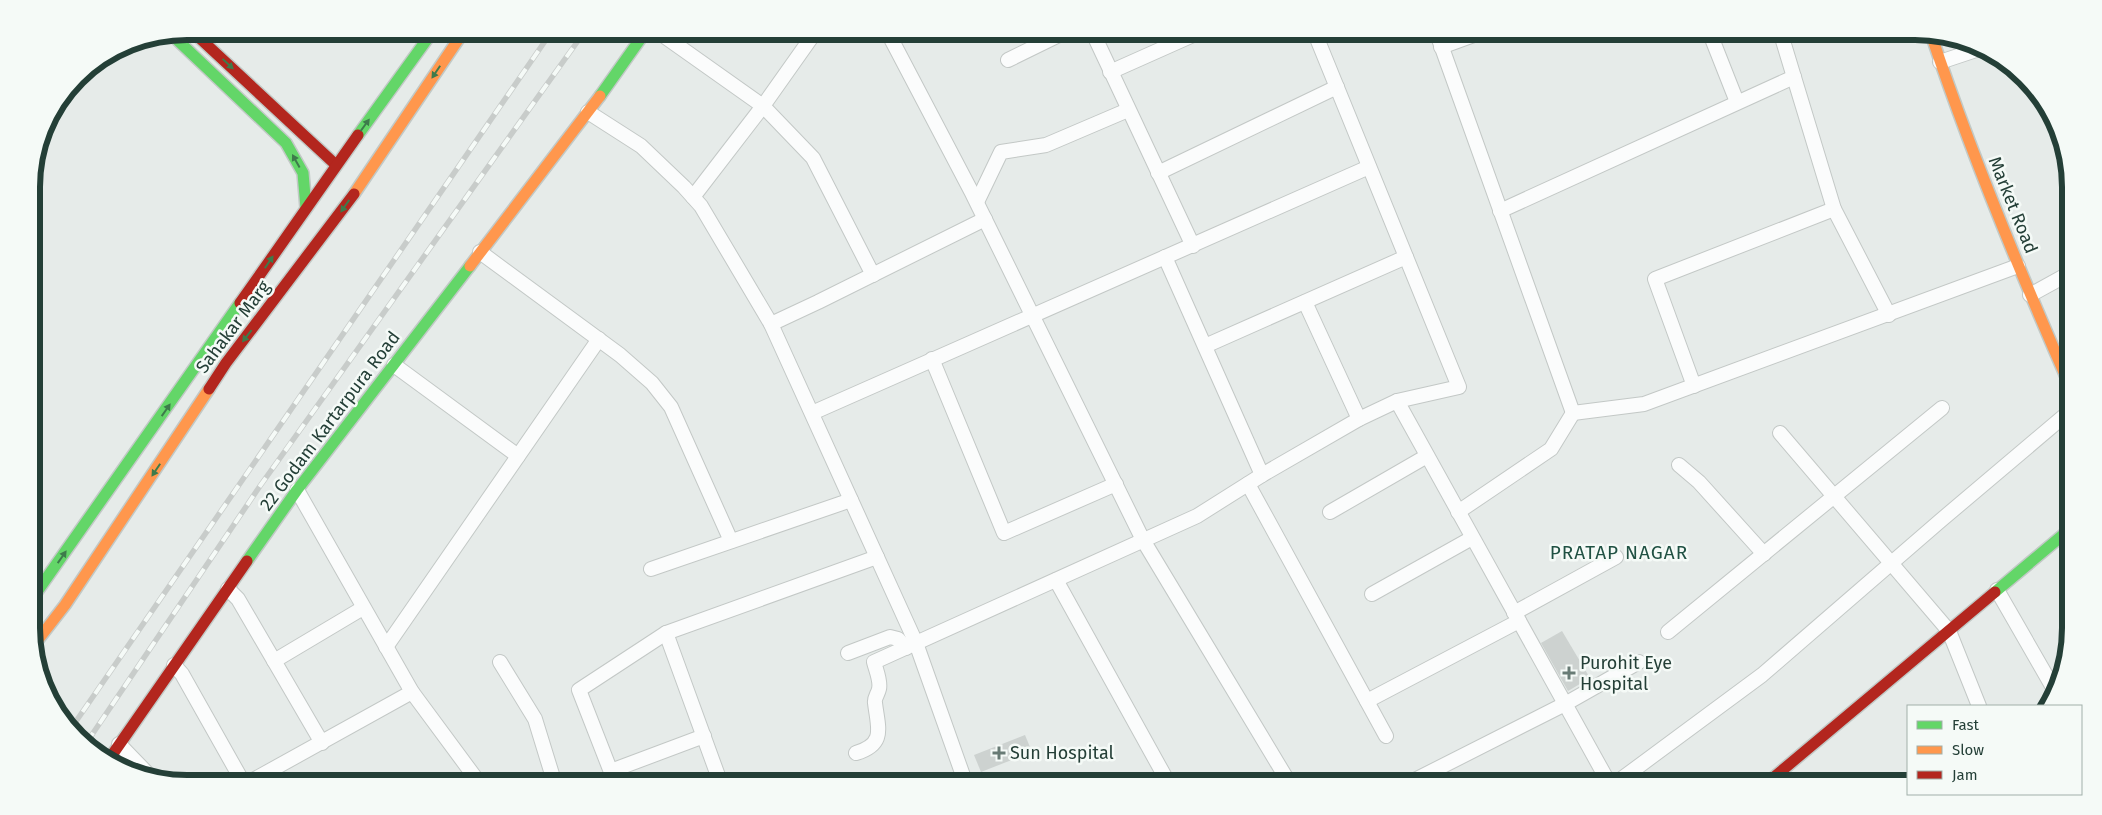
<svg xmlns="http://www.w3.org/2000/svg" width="2102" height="815" font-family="'Fira Sans',sans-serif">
	<rect width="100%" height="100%" fill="#e6ebe9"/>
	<g fill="#cdd2d0">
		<polygon points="1562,631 1590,678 1568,691 1541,643"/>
		<polygon points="1025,735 1032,752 981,772 974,755"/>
	</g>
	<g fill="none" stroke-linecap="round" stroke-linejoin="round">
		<g stroke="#c3c8c6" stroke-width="16">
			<g id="street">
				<polyline points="657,31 763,106 813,158 873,275"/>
				<polyline points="887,31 971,191 1143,540 1290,784"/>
				<polyline points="1092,31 1193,246"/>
				<polyline points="1436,31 1573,413"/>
				<polyline points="1709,31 1737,102"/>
				<polyline points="1780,31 1834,209 1889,315"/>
				<polyline points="1441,47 1485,31"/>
				<polyline points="1008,60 1067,31"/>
				<polyline points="1940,62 1979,49"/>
				<polyline points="1110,72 1202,31"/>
				<polyline points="588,112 641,146 684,187 701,206 771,324 916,643 966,784"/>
				<polyline points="2063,144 2065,149"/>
				<polyline points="1158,173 1337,87"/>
				<polyline points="693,197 763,106 816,31"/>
				<polyline points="977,202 1001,152 1046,145 1128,110"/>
				<polyline points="1500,211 1794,77"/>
				<polyline points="480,252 620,355 652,383 671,407 731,541"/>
				<polyline points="1165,257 1262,475"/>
				<polyline points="2030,295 2070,273"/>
				<polyline points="1305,302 1359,419"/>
				<polyline points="771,324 818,302 985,219"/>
				<polyline points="1205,346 1406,257"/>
				<polyline points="932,359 1004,533 1116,484"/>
				<polyline points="394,365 518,456"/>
				<polyline points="1694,386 1655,279 1834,209"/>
				<polyline points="1397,401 1609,783"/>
				<polyline points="812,413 1369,167"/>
				<polyline points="1573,413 1644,404 2018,266"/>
				<polyline points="1780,433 1949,631 1979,706"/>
				<polyline points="1679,465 1699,482 1764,554"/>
				<polyline points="1248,484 1386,736"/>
				<polyline points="297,490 412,692 480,784"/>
				<polyline points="1330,512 1427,456"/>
				<polyline points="1458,512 1551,449 1573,413"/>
				<polyline points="651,569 851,500"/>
				<polyline points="1056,580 1169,784"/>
				<polyline points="228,589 238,599 322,743"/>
				<polyline points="1997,590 2055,691"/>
				<polyline points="1372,594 1472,538"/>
				<polyline points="1514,613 1616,557"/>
				<polyline points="1668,632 1942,408"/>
				<polyline points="386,647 599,339"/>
				<polyline points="848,653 890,637 898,639 906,648"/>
				<polyline points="274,661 363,608"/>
				<polyline points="500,662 535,719 555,784"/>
				<polyline points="174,665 182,674 244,784"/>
				<polyline points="1367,701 1519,621"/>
				<polyline points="119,744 146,772 149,778"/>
				<path d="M856 753C886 744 878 728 875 703 874 698 878 694 879 689 881 681 876 670 874 662L1197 516 1262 475 1359 419 1397 401 1459 387 1314 31"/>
				<polyline points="611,772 579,690 666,633"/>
				<polyline points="1616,783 1762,675 1940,521 2070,411"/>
				<polyline points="246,784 412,692"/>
				<polyline points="613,784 611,772 616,769 704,736"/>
				<polyline points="721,784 666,633 877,557"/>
				<polyline points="1407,784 1565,704 1639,662"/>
			</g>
		</g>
		<g stroke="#c2c9c6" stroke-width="14">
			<g id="fast">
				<polyline points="171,34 286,143 303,173 306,208"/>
				<polyline points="600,96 646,31"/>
				<polyline points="358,135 433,31"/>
				<polyline points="247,561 297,490 470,266"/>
				<polyline points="1995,592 2070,529"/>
				<polyline points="34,596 240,303"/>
			</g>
		</g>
		<g stroke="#c2c9c6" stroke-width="14">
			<g id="slow">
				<path d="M1931 34C1971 154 2019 270 2070 386"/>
				<polyline points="354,194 464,31"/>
				<polyline points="470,266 600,96"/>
				<polyline points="34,645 65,605 209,389"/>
			</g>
		</g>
		<g stroke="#c2c9c6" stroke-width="14">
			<g id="jam">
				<polyline points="192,31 336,165"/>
				<polyline points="240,303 358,135"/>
				<polyline points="209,389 226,363 354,194"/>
				<polyline points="110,758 247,561"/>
				<polyline points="1767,783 1995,592"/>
			</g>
		</g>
		<use href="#street" stroke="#fbfcfc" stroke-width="14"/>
		<use href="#fast" stroke="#63d668" stroke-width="11"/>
		<use href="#slow" stroke="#ff974d" stroke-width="11"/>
		<use href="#jam" stroke="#b3261e" stroke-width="11"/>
		<g stroke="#c8ccca" stroke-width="5.5">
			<g id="rail">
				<polyline points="70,730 552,31"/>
				<polyline points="87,742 260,486 585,31"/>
			</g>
		</g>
		<use href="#rail" stroke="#f5faf7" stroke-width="4" stroke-dasharray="11" stroke-linecap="butt"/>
	</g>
	<defs><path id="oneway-solid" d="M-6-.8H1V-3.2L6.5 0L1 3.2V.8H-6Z" transform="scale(1.25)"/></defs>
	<g fill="#3d7b4b">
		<use href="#oneway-solid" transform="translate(228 64) rotate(43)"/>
		<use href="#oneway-solid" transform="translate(436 72) rotate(124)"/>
		<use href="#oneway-solid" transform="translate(365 125) rotate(-54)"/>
		<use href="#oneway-solid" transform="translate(296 161) rotate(-119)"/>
		<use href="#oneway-solid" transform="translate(345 206) rotate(125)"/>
		<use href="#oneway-solid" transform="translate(269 262) rotate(-56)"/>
		<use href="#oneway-solid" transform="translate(247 336) rotate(128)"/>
		<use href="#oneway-solid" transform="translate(166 410) rotate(-55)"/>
		<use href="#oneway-solid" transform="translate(156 470) rotate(124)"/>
		<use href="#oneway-solid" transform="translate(62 557) rotate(-55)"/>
	</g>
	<g fill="#687b75" stroke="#f5faf7" stroke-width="2">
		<path d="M1566.5 665.5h5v5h5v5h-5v5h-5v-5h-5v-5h5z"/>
		<path d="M996.5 745.5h5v5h5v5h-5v5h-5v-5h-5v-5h5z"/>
	</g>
	<g text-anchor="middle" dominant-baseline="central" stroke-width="5" stroke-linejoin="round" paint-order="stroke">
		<g font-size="18" fill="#243f37" stroke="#f5faf7">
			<text transform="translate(2013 205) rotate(68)">Market Road</text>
			<text transform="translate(233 327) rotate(-53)">Sahakar Marg</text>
			<text transform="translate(330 421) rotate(-53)">22 Godam Kartarpura Road</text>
		</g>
		<g font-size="18" fill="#243f37" stroke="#f5faf7" text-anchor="start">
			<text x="1580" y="663">Purohit Eye<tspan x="1580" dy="21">Hospital</tspan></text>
			<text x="1010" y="753">Sun Hospital</text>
		</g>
		<g font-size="19" letter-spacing="1" fill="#205143" stroke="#f5faf7">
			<text x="1619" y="552">PRATAP NAGAR</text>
		</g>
	</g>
	<path d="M0 0H2102V815H0ZM187 40H1915A147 147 0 0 1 2062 187V628A147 147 0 0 1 1915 775H187A147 147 0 0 1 40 628V187A147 147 0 0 1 187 40Z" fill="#f5faf7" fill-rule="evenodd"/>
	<path fill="none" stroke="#243f37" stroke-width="6" d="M187 40H1915A147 147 0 0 1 2062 187V628A147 147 0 0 1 1915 775H187A147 147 0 0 1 40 628V187A147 147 0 0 1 187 40Z"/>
	<rect x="1907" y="705" width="175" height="90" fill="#f5faf7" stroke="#a1afaa"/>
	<rect x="1917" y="721" width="25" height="8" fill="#63d668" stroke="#a1afaa"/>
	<text x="1952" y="730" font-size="15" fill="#243f37">Fast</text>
	<rect x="1917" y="746" width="25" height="8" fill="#ff974d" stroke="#a1afaa"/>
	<text x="1952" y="755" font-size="15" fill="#243f37">Slow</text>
	<rect x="1917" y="771" width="25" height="8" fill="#b3261e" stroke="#a1afaa"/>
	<text x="1952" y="780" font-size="15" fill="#243f37">Jam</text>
</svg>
